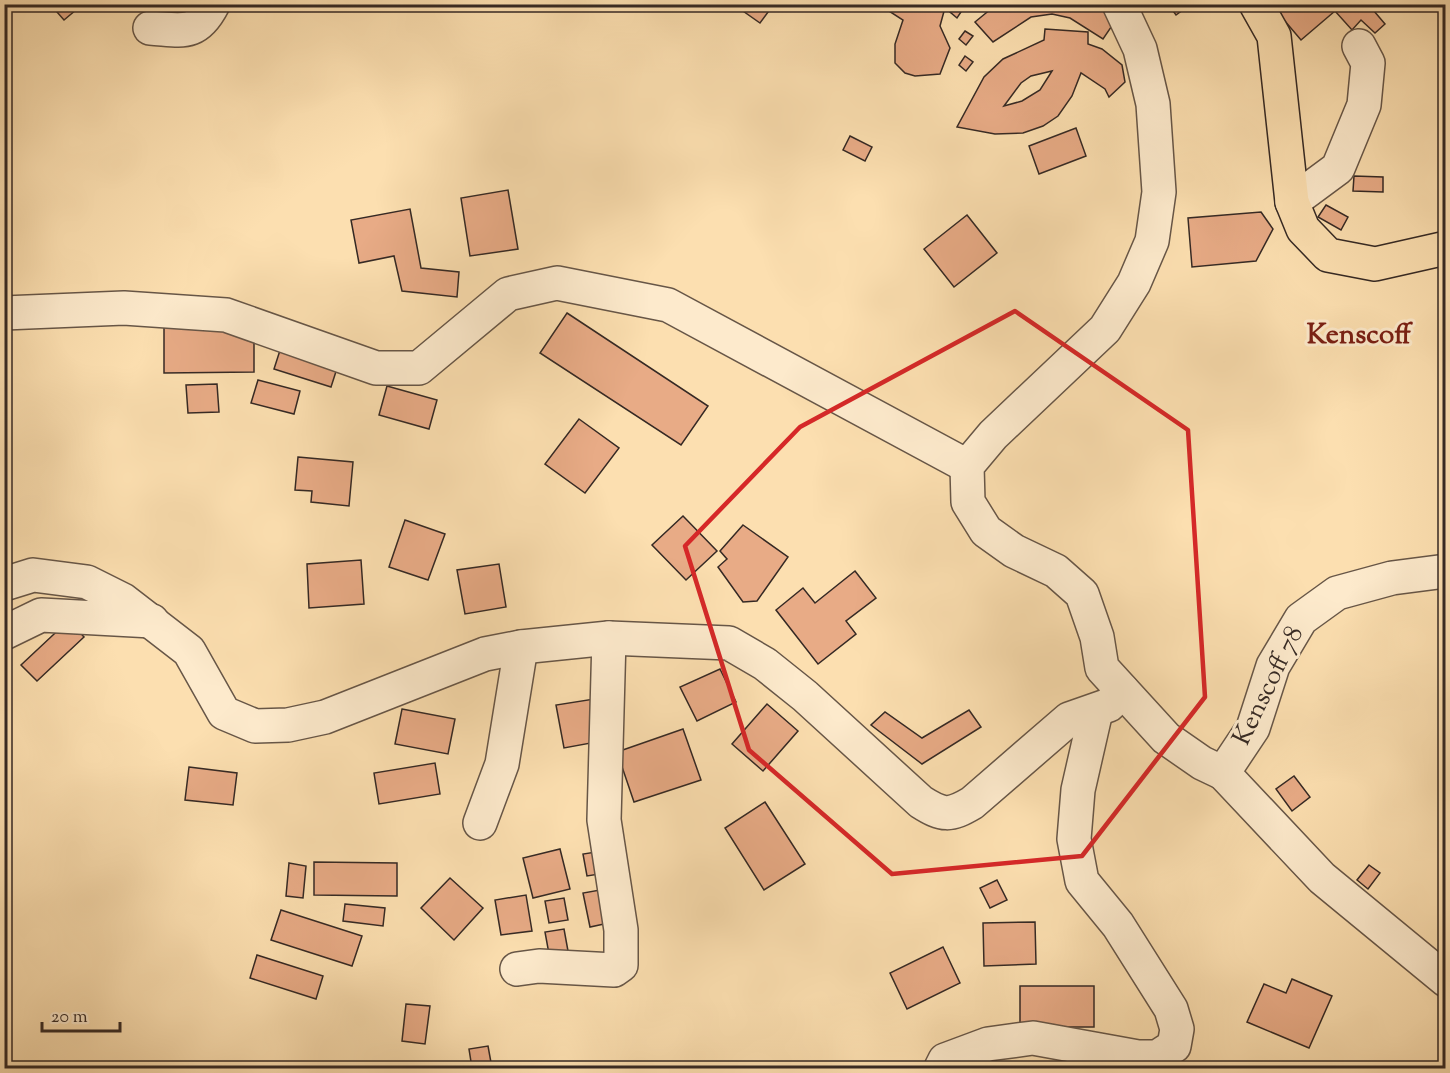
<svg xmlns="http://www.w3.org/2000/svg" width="1450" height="1073" font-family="'Sorts Mill Goudy',serif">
	<rect width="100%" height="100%" fill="#fcdfb0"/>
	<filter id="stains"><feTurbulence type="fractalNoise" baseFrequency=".00333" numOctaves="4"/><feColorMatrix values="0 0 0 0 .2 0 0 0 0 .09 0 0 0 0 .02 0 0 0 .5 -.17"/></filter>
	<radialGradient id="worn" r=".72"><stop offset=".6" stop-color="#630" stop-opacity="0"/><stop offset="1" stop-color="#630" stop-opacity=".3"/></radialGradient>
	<g fill="#e8ab86" stroke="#352924" stroke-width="1.5" fill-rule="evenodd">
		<polygon points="50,4 83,4 64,20"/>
		<polygon points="733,4 774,4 760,23"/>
		<polygon points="878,4 946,4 940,26 950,48 940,74 915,76 905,73 895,63 895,44 903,20"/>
		<polygon points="955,4 963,9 957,18 950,12"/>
		<polygon points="997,4 1103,4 1118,17 1103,39 1070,18 1052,14 1031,17 993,42 975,22"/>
		<polygon points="1168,4 1191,4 1176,15"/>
		<polygon points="1277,4 1368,4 1385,24 1375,33 1361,20 1352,30 1335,11 1301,40 1273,7"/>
		<path d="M1045 29 1088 32V44L1102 49 1122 65 1125 82 1109 97 1105 89 1081 73 1072 96 1058 116 1043 126 1023 133 995 134 957 127 984 77 1003 59 1044 40ZM1052 71 1040 90 1022 101 1004 106 1021 83 1031 76Z"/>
		<polygon points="965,31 973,36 966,45 959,39"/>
		<polygon points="965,56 973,62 966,71 959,65"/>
		<polygon points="1076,128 1086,156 1039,174 1029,146"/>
		<polygon points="850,136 872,147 865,161 843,150"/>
		<polygon points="1354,176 1383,177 1383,192 1353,191"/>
		<polygon points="508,190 518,249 470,256 461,198"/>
		<polygon points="1326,205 1348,217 1341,230 1318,217"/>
		<polygon points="410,209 421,268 459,272 457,297 402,291 394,256 359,263 351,220"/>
		<polygon points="1261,212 1273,229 1256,261 1192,267 1188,218"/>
		<polygon points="967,215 997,253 954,287 924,249"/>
		<polygon points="567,313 708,406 681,445 540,353"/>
		<polygon points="254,324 254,372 164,373 164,325"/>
		<polygon points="283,341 340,359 331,387 274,369"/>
		<polygon points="258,380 300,391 294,414 251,403"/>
		<polygon points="217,384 219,412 188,413 186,385"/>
		<polygon points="387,386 437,400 429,429 379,415"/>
		<polygon points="579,419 619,448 585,493 545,464"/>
		<polygon points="298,457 353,462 349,506 311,502 312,491 295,490"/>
		<polygon points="683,516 717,551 686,580 652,545"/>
		<polygon points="405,520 445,534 428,580 389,567"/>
		<polygon points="743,525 788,557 757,601 743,602 718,567 727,559 720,551"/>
		<polygon points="361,560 364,604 309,608 307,564"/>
		<polygon points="499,564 506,607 465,614 457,570"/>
		<polygon points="855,571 876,598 846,621 856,634 818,664 776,610 803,588 815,603"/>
		<polygon points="69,620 84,637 37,681 21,665"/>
		<polygon points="720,669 736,702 697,721 680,687"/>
		<polygon points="594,699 602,741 564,748 556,705"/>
		<polygon points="767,704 798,731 763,771 732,744"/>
		<polygon points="402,709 455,719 448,754 395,744"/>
		<polygon points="969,710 981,727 922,764 871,725 885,712 922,738"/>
		<polygon points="683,729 701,780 634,802 617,752"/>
		<polygon points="435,763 440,794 379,804 374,773"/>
		<polygon points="189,767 237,773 233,805 185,800"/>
		<polygon points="1294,776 1310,797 1292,811 1276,789"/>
		<polygon points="765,802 805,864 764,890 725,828"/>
		<polygon points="560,849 570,889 533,898 523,858"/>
		<polygon points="602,851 606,873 587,876 583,854"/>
		<polygon points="314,862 397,863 397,896 314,895"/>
		<polygon points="289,863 306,866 303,898 286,896"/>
		<polygon points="1369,865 1380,873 1368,889 1357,880"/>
		<polygon points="450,878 483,908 454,940 421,908"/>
		<polygon points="997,880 1007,900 990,908 980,888"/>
		<polygon points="611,888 618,921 590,927 583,893"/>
		<polygon points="526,895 532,931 501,935 495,900"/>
		<polygon points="564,898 568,920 549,923 545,901"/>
		<polygon points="345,904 385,908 383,926 343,921"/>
		<polygon points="281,910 362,936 352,966 271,940"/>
		<polygon points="1035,922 1036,964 984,966 983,923"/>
		<polygon points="564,929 568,951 549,954 545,932"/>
		<polygon points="943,947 960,983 907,1009 890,973"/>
		<polygon points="257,955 323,976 316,999 250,978"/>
		<polygon points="1292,979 1332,996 1309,1048 1247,1022 1264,984 1286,993"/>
		<rect x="1020" y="986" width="74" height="41"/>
		<polygon points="406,1004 430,1006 425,1044 402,1041"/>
		<polygon points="488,1046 492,1068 472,1068 469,1049"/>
	</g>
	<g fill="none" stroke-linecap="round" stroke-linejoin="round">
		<g stroke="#675647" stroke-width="36">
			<g id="minor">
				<polyline points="1119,4 1140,49 1153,104 1159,192 1152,241 1134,283 1105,329 993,435 967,466 968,502 986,531 1014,551 1056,571 1082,594 1097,637 1102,668 1166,738 1202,763 1223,773 1253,728 1273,666 1301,619 1337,593 1392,578 1446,571"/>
				<path d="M150 28C182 30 196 37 213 4"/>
				<polyline points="1292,202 1338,168 1364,105 1368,63 1359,46"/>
				<polyline points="4,313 124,308 226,315 376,368 419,368 508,294 557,283 668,305 967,466"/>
				<path d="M4 584 33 575 87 582 123 600 189 651 224 713 255 726 288 725 325 717 485 654 521 647 609 638 729 643 765 664 805 696 921 802C943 816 950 816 972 803L1069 719 1109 705 1122 690"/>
				<polyline points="4,633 41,615 152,621"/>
				<polyline points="1223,773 1322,878 1446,980"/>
				<polyline points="480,823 502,764 521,647"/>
				<polyline points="517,969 539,966 614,970 621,965 621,930 604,820 609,638"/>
				<polyline points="941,1068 945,1060 988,1044 1033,1038 1138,1057 1157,1057 1174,1046 1177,1029 1171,1009 1118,925 1082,881 1074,839 1078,790 1096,711"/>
			</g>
		</g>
		<g stroke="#352924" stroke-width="36">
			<polyline id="major" points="1256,4 1274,36 1292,202 1303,229 1328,255 1375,264 1446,248"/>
		</g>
		<use href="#minor" stroke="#fdeacc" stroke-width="33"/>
		<use href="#major" stroke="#fcdfb0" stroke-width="33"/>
	</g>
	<path fill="none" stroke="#d62828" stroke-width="4.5" stroke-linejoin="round" d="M1015 311 1188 430 1205 697 1082 856 892 874 749 750 685 546 800 427Z"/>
	<g text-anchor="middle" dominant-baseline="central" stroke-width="6" stroke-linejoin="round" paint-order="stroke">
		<g font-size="26" fill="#352924" stroke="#fdeacc">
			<text transform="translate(1269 686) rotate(-64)">Kenscoff 78</text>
		</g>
		<g font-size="28" font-weight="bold" fill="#7a1f14" stroke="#fdeacc">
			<text x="1359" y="336">Kenscoff</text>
		</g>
	</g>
	<rect width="1450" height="1073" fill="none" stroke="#fcdfb0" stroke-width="24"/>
	<rect x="6" y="6" width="1438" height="1061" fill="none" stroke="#352924" stroke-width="3"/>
	<rect x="12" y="12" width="1426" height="1049" fill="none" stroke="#352924" stroke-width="1.5"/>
	<path d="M42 1022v9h78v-9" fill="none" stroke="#352924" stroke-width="3"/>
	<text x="51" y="1022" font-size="18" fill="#352924" stroke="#fdeacc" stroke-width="4.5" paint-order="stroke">20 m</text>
	<rect width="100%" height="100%" filter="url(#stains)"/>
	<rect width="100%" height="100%" fill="url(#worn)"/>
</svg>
